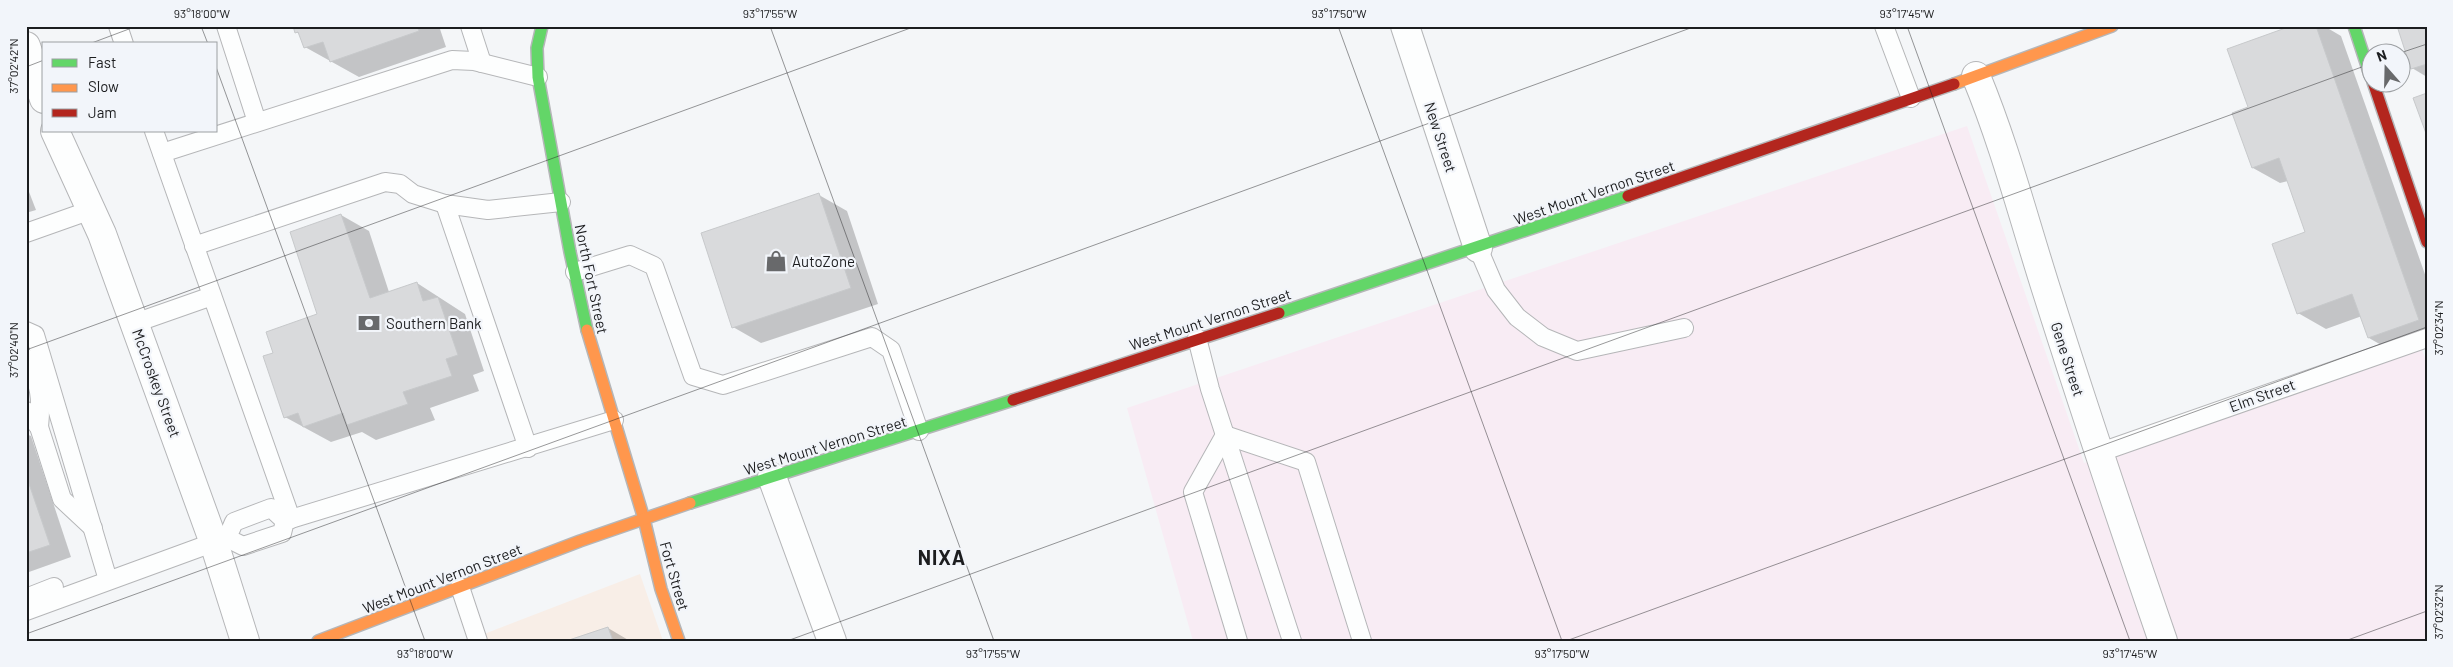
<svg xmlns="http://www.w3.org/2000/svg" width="2453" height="667" font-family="Barlow,sans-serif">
	<rect width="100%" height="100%" fill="#f4f6f8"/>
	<polygon fill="#f8eee7" points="640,574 663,641 466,641"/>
	<polygon fill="#f8ecf4" points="1967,126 2084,463 2420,345 2427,363 2427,641 1193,641 1127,408"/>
	<g fill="#0003">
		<polygon points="294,26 447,26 440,29 446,47 359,77 305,47 301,35 296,32"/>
		<polygon points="2295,26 2324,26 2341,36 2427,280 2427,343 2397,354 2369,338 2362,316 2326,329 2298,313 2307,233 2288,181 2280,183 2253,168 2250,108"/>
		<polygon points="2427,26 2427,77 2412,68"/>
		<polygon points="26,184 36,210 26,213"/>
		<polygon points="819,195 847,211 878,304 761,343 733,327"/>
		<polygon points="341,215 369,231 389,292 417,283 465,314 484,371 473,375 479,391 430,408 435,420 376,440 362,432 331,442 285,417 274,353 319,315"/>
		<polygon points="26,434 31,436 71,557 29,572 26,570"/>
		<polygon points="608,628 630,641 570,641"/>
	</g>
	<g fill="#d9dadc" stroke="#c7c9cb">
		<polygon points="293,26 417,26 419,31 330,62 323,42 304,48 298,32 295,33"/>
		<polygon points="2291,26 2316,26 2419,320 2368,338 2352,294 2297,314 2272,244 2305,232 2279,158 2252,168 2232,113 2248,107 2227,49"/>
		<polygon points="2397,26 2427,26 2427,64 2411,69"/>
		<polygon points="2427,93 2427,136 2413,98"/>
		<polygon points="819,193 851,288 732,328 701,233"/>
		<polygon points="341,214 370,298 417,282 423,301 438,297 458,355 446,359 452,376 403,392 408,404 347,425 343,413 303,427 298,413 284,418 263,356 273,353 266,332 317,314 290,232"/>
		<polygon points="26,475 50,545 26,553"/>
		<polygon points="608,627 613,641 566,641"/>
	</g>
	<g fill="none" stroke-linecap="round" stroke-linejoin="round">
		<g stroke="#b5b6b8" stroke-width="20">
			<g id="lane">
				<polyline points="118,26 124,44"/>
				<polyline points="226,26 257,122"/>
				<polyline points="470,26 482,63"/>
				<polyline points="1884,26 1911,98"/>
				<polyline points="154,131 291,519"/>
				<polyline points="162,153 452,60 474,61 538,77"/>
				<polyline points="445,204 528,448"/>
				<polyline points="26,233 91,210"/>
				<polyline points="194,246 385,182 400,184 413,194 445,204 488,210 561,202"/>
				<polyline points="1478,248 1496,290 1517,317 1543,337 1577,351 1684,328"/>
				<polyline points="575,272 630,255 654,266 693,376 723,385 872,337 891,350 919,431"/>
				<polyline points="135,323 212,296"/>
				<polyline points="26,331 35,335 108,580"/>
				<polyline points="1197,338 1210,389 1292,641"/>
				<path d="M26 358C40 384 42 397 39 427"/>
				<polyline points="26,411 39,427 62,499 93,528"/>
				<polyline points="1225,435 1306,462 1362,641"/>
				<polyline points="1225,435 1193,492 1238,641"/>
				<polyline points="2098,453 2427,338"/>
				<polyline points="285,521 271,508 234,522 227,538 243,546 282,533 285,521 291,519 614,420"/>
				<polyline points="460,587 478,641"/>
				<polyline points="26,598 54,587"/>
				<polyline points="26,611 223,539"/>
			</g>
		</g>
		<g stroke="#b5b6b8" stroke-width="30">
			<g id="street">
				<polyline points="1405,26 1478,248"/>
				<polyline points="26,46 44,99"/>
				<path d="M1976 76C2005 146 2024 220 2047 292 2084 409 2123 525 2163 641"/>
				<polyline points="55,131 102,234 214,543 245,641"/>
				<polyline points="772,477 832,641"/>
			</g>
		</g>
		<g stroke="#b5b6b8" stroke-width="14">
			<g id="fast">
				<polyline points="542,26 537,48 538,77 570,252 587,330"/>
				<polyline points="2354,26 2370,75"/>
				<polyline points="1279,313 1628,196"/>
				<polyline points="690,503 1013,400"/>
			</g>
		</g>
		<g stroke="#b5b6b8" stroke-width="14">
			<g id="slow">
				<polyline points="1954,84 2112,26"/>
				<polyline points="587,330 644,519 661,589 679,641"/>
				<polyline points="318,641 580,541 690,503"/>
			</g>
		</g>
		<g stroke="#b5b6b8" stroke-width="14">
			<g id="jam">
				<polyline points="2373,82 2427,242"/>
				<polyline points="1628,196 1954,84"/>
				<polyline points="1013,400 1279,313"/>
			</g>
		</g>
		<use href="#lane" stroke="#fdfefe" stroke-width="18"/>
		<use href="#street" stroke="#fdfefe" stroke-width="28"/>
		<use href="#fast" stroke="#63d668" stroke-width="11"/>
		<use href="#slow" stroke="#ff974d" stroke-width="11"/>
		<use href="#jam" stroke="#b3261e" stroke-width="11"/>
	</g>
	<path fill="none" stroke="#1c1d1f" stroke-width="1" stroke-opacity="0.45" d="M201 26 208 44M770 26 994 641M1338 26 1562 641M1907 26 2130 641M89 44 137 26M2400 53 2427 44M26 67 44 60M216 67 425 641M26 350 916 26M26 634 1696 26M787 641 2370 64M1566 641 2427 327M2345 641 2427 611"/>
	<defs>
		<g id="shop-bare" transform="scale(1.725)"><path d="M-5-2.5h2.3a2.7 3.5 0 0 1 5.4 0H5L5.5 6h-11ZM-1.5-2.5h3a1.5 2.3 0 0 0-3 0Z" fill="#68696b" stroke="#f2f5fa" stroke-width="2.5" paint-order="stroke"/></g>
		<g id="bank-bare" transform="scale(1.725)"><path d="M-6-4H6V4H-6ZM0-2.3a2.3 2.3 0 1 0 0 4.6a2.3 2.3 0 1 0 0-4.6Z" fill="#68696b" stroke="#f2f5fa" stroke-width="2.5" paint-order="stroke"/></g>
	</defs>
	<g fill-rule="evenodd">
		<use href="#shop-bare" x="776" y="261"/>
		<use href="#bank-bare" x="369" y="323"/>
	</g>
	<g text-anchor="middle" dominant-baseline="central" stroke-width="4.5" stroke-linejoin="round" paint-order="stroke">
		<g font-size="15" fill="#1c1d1f" stroke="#f2f5fa">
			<text transform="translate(1441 137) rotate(72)">New Street</text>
			<text transform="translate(1594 192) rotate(-19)">West Mount Vernon Street</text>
			<text transform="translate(592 279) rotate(78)">North Fort Street</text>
			<text transform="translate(1210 319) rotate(-18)">West Mount Vernon Street</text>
			<text transform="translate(2068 359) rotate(72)">Gene Street</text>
			<text transform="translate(157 383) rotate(70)">McCroskey Street</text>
			<text transform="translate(2262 395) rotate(-20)">Elm Street</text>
			<text transform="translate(825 445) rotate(-17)">West Mount Vernon Street</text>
			<text transform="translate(675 576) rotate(74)">Fort Street</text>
			<text transform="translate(442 578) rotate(-21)">West Mount Vernon Street</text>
		</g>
		<g font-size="15" fill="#1c1d1f" stroke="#f2f5fa" text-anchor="start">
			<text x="792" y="261">AutoZone</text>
			<text x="386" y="323">Southern Bank</text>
		</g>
		<g font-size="20" font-weight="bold" letter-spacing="1" fill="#1c1d1f" stroke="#f2f5fa">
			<text x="942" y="557">NIXA</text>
		</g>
	</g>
	<rect width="2453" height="667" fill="none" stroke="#f2f5fa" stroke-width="55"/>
	<rect x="42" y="42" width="175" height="90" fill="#f2f5fa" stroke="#9c9fa2"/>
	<rect x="52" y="59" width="25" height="8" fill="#63d668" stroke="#9c9fa2"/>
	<text x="88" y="68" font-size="15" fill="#1c1d1f">Fast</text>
	<rect x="52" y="84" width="25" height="8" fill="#ff974d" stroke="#9c9fa2"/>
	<text x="88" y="92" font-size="15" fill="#1c1d1f">Slow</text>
	<rect x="52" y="109" width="25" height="8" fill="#b3261e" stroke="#9c9fa2"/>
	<text x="88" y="118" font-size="15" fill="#1c1d1f">Jam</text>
	<g transform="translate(2386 68) rotate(340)"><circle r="24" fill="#f2f5fa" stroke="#9c9fa2"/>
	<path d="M0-4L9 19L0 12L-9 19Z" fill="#68696b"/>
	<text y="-8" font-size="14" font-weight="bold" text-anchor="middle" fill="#1c1d1f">N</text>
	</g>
	<rect x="28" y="28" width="2398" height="612" fill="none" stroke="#1c1d1f" stroke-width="2"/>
	<g font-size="12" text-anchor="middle" fill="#1c1d1f">
		<text x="202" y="18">93°18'00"W</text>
		<text x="770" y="18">93°17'55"W</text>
		<text x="1339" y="18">93°17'50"W</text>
		<text x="1907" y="18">93°17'45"W</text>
		<text transform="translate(14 66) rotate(-90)" y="4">37°02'42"N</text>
		<text transform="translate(2439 328) rotate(-90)" y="4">37°02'34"N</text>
		<text transform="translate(14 350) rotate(-90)" y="4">37°02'40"N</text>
		<text transform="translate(2439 612) rotate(-90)" y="4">37°02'32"N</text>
		<text x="425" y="658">93°18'00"W</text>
		<text x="993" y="658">93°17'55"W</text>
		<text x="1562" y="658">93°17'50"W</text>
		<text x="2130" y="658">93°17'45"W</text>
	</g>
</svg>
